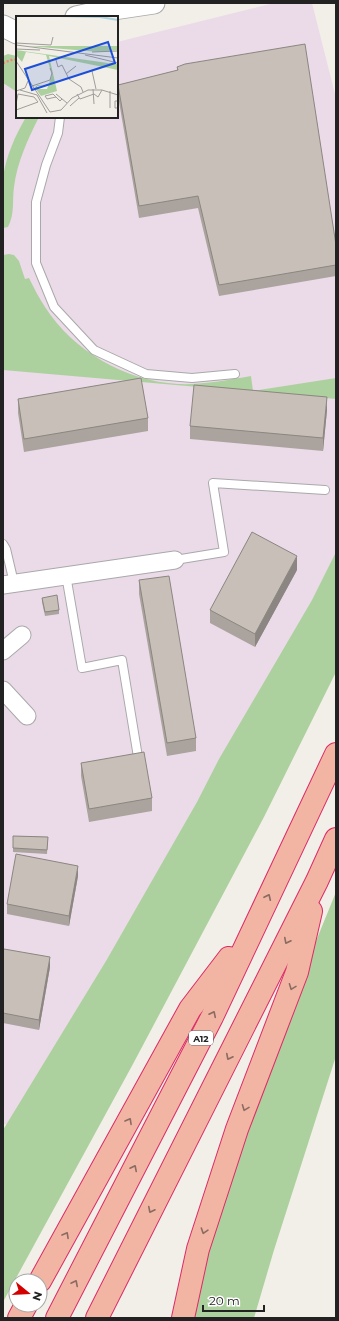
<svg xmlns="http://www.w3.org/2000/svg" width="339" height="1321" font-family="Montserrat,sans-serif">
	<rect width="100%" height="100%" fill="#f2efe9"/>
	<polygon fill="#ebdbe8" points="274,3 312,3 336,98 336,568 21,1127 3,1124 3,75 17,71 17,117 117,117 117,42"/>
	<g fill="#add19e">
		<polygon points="8,54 17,56 17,92 3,83 3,56"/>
		<path d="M26 117H39C28 139 17 162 14 187 12 201 15 214 8 227L3 228C3 212 1 194 3 178 6 156 15 136 26 117Z"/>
		<path d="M9 254 14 255 19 261 25 279 29 278C34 288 39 298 45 307 73 351 126 381 178 384 203 385 227 380 251 376L253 391 336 378V399L3 370V255Z"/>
		<polygon points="336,552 336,672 264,817 133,1064 3,1302 3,1130 106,961 197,802 219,759 312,600"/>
		<polygon points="336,892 336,1056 274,1250 254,1318 187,1318 234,1142"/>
	</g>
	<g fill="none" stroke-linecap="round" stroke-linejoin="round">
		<g stroke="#a9a9a9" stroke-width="10">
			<g id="service">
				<polyline points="60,117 58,133 46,165 36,202 36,263 54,307 94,350 146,374 192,378 235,374"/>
				<polyline points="3,544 6,549 14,583"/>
				<polyline points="175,560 224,552 213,483 325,490"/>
				<polyline points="66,575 82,668 122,660 138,757"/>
			</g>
		</g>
		<g stroke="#a9a9a9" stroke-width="19">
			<g id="minor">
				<polyline points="3,585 175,560"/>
				<polyline points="3,651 22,635"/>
				<polyline points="3,690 27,716"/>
			</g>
		</g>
		<g stroke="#a9a9a9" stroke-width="23">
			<g id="tertiary">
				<polyline points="76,17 107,10 154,3"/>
				<polyline points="3,26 17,33"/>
			</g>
		</g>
		<g stroke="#dc2a67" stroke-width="24">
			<g id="trunk">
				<polyline points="40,1281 190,1009 229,958"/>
				<polyline points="19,1318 26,1305"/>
				<polyline points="57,1318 212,1017 336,754"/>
				<polyline points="97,1318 317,881 336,839"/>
				<polyline points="183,1318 198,1249 237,1129 297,972 311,911"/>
			</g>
		</g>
		<polyline stroke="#fa8072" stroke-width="2.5" stroke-dasharray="2 2" stroke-linecap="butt" points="3,63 14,59 17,60"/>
		<use href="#service" stroke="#fff" stroke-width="8"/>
		<use href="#minor" stroke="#fff" stroke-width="17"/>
		<use href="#tertiary" stroke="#fff" stroke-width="21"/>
		<use href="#trunk" stroke="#f2b4a3" stroke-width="22"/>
	</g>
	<g fill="#aba49e">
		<polygon points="177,67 336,245 336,276 219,296 198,208 139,218 118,96 118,85 177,71"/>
		<polygon points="18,399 148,418 148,431 24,452 18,413"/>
		<polygon points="327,410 323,451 190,439 190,426"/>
		<polygon points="297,570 255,647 210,623 210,610"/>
		<polygon points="139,580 196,738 196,751 167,756 139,594"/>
		<polygon points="42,598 59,610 59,614 45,616 42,602"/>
		<polygon points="81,763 152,798 152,811 89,822 81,776"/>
		<polygon points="13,836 48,837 47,854 13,852"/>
		<polygon points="78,876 69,926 7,914 7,904"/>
		<polygon points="3,952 50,967 39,1030 3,1023"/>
	</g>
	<g fill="#8b8681">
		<polygon points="327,397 327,410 323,451 323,438"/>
		<polygon points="297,556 297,570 255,647 255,634"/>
		<polygon points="78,866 78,876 69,926 69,916"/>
		<polygon points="50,957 50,967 39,1030 39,1020"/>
	</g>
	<g fill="#c7bfb8" stroke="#8b8681">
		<polygon points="305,44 336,245 336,265 219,285 198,196 139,206 118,85 178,70 177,67 185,64"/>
		<polygon points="141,378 148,418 24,439 18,399"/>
		<polygon points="194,385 327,397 323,438 190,426"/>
		<polygon points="252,532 297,556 255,634 210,610"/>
		<polygon points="169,576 196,738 167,743 139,580"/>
		<polygon points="57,595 59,610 45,612 42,598"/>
		<polygon points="144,752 152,798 89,809 81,763"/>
		<polygon points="13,836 48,837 47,850 13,848"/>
		<polygon points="16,854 78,866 69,916 7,904"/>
		<polygon points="4,949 50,957 39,1020 3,1013 3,952"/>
	</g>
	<defs><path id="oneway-chevron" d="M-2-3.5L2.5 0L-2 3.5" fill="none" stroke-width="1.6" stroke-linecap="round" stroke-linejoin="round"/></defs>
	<g stroke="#8a6b62">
		<use href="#oneway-chevron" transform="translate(268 897) rotate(-65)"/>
		<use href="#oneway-chevron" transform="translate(287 941) rotate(117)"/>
		<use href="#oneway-chevron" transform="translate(292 987) rotate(111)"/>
		<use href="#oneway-chevron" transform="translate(213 1014) rotate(-64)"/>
		<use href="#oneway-chevron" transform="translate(229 1057) rotate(117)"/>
		<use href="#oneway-chevron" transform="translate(245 1108) rotate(111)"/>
		<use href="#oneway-chevron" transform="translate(129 1121) rotate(-61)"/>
		<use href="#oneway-chevron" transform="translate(134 1168) rotate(-63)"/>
		<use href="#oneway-chevron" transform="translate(151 1210) rotate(117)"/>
		<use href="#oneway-chevron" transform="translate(204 1231) rotate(108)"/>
		<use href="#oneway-chevron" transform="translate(66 1235) rotate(-61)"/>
		<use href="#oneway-chevron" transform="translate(75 1283) rotate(-63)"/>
	</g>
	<g text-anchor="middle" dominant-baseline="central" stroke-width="4" stroke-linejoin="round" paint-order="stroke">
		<rect fill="#fff" stroke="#646464" stroke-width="1" x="189" y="1031" width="24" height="14" rx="3"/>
		<g font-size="9" font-weight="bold" fill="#222">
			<text x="201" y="1038">A12</text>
		</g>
	</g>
	<g transform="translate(16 16)">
		<rect width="102" height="102" fill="#f2efe9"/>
		<path d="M12 30H102V34L83 36ZM0 34 99 48H102V54L33 40 41 75 25 80 19 72 21 69H29L21 70V73H31L36 59 30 39 10 36 6 46 0 39Z" fill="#add19e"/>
		<path fill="none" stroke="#aad3df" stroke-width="2" d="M42 0 84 1 102 4"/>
		<path fill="none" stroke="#9f9d99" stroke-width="1" d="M0 27 35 29 37 21M0 29 102 42M0 33 24 34M76 36 102 35M69 39 102 47M40 44 42 51 46 49 53 63 65 71 67 76M0 45 34 96M76 55 80 73M50 58 60 50M16 70 34 64 36 57 34 52M77 73 78 88M4 74 21 79 31 97M0 75 9 72 12 65M94 75V92M40 78 51 87M61 78 64 83 78 78 82 81 86 74M40 81 31 83 29 80 37 78 44 85 46 83M102 85H99V92H102M0 88 2 78 18 81 22 86 0 94M54 90 63 82M34 96 45 94 56 82 72 74H86L102 79"/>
		<path fill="#1d4ed8" fill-opacity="0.15" stroke="#1d4ed8" stroke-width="2" d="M92 26 99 47 16 74 9 53Z"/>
		<rect width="102" height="102" fill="none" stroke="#222" stroke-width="2"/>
	</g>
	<rect width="339" height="1321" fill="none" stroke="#222222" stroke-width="8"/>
	<g transform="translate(28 1293) rotate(108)"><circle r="19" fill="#ffffff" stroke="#a7a7a7"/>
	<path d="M0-3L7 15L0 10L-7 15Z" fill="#d40000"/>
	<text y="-6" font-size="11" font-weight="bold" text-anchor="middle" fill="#222222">N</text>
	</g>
	<path d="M203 1305v6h61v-6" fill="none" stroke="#222222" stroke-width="2"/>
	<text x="209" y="1305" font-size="12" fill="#222222" stroke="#ffffff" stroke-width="3" paint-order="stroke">20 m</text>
</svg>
